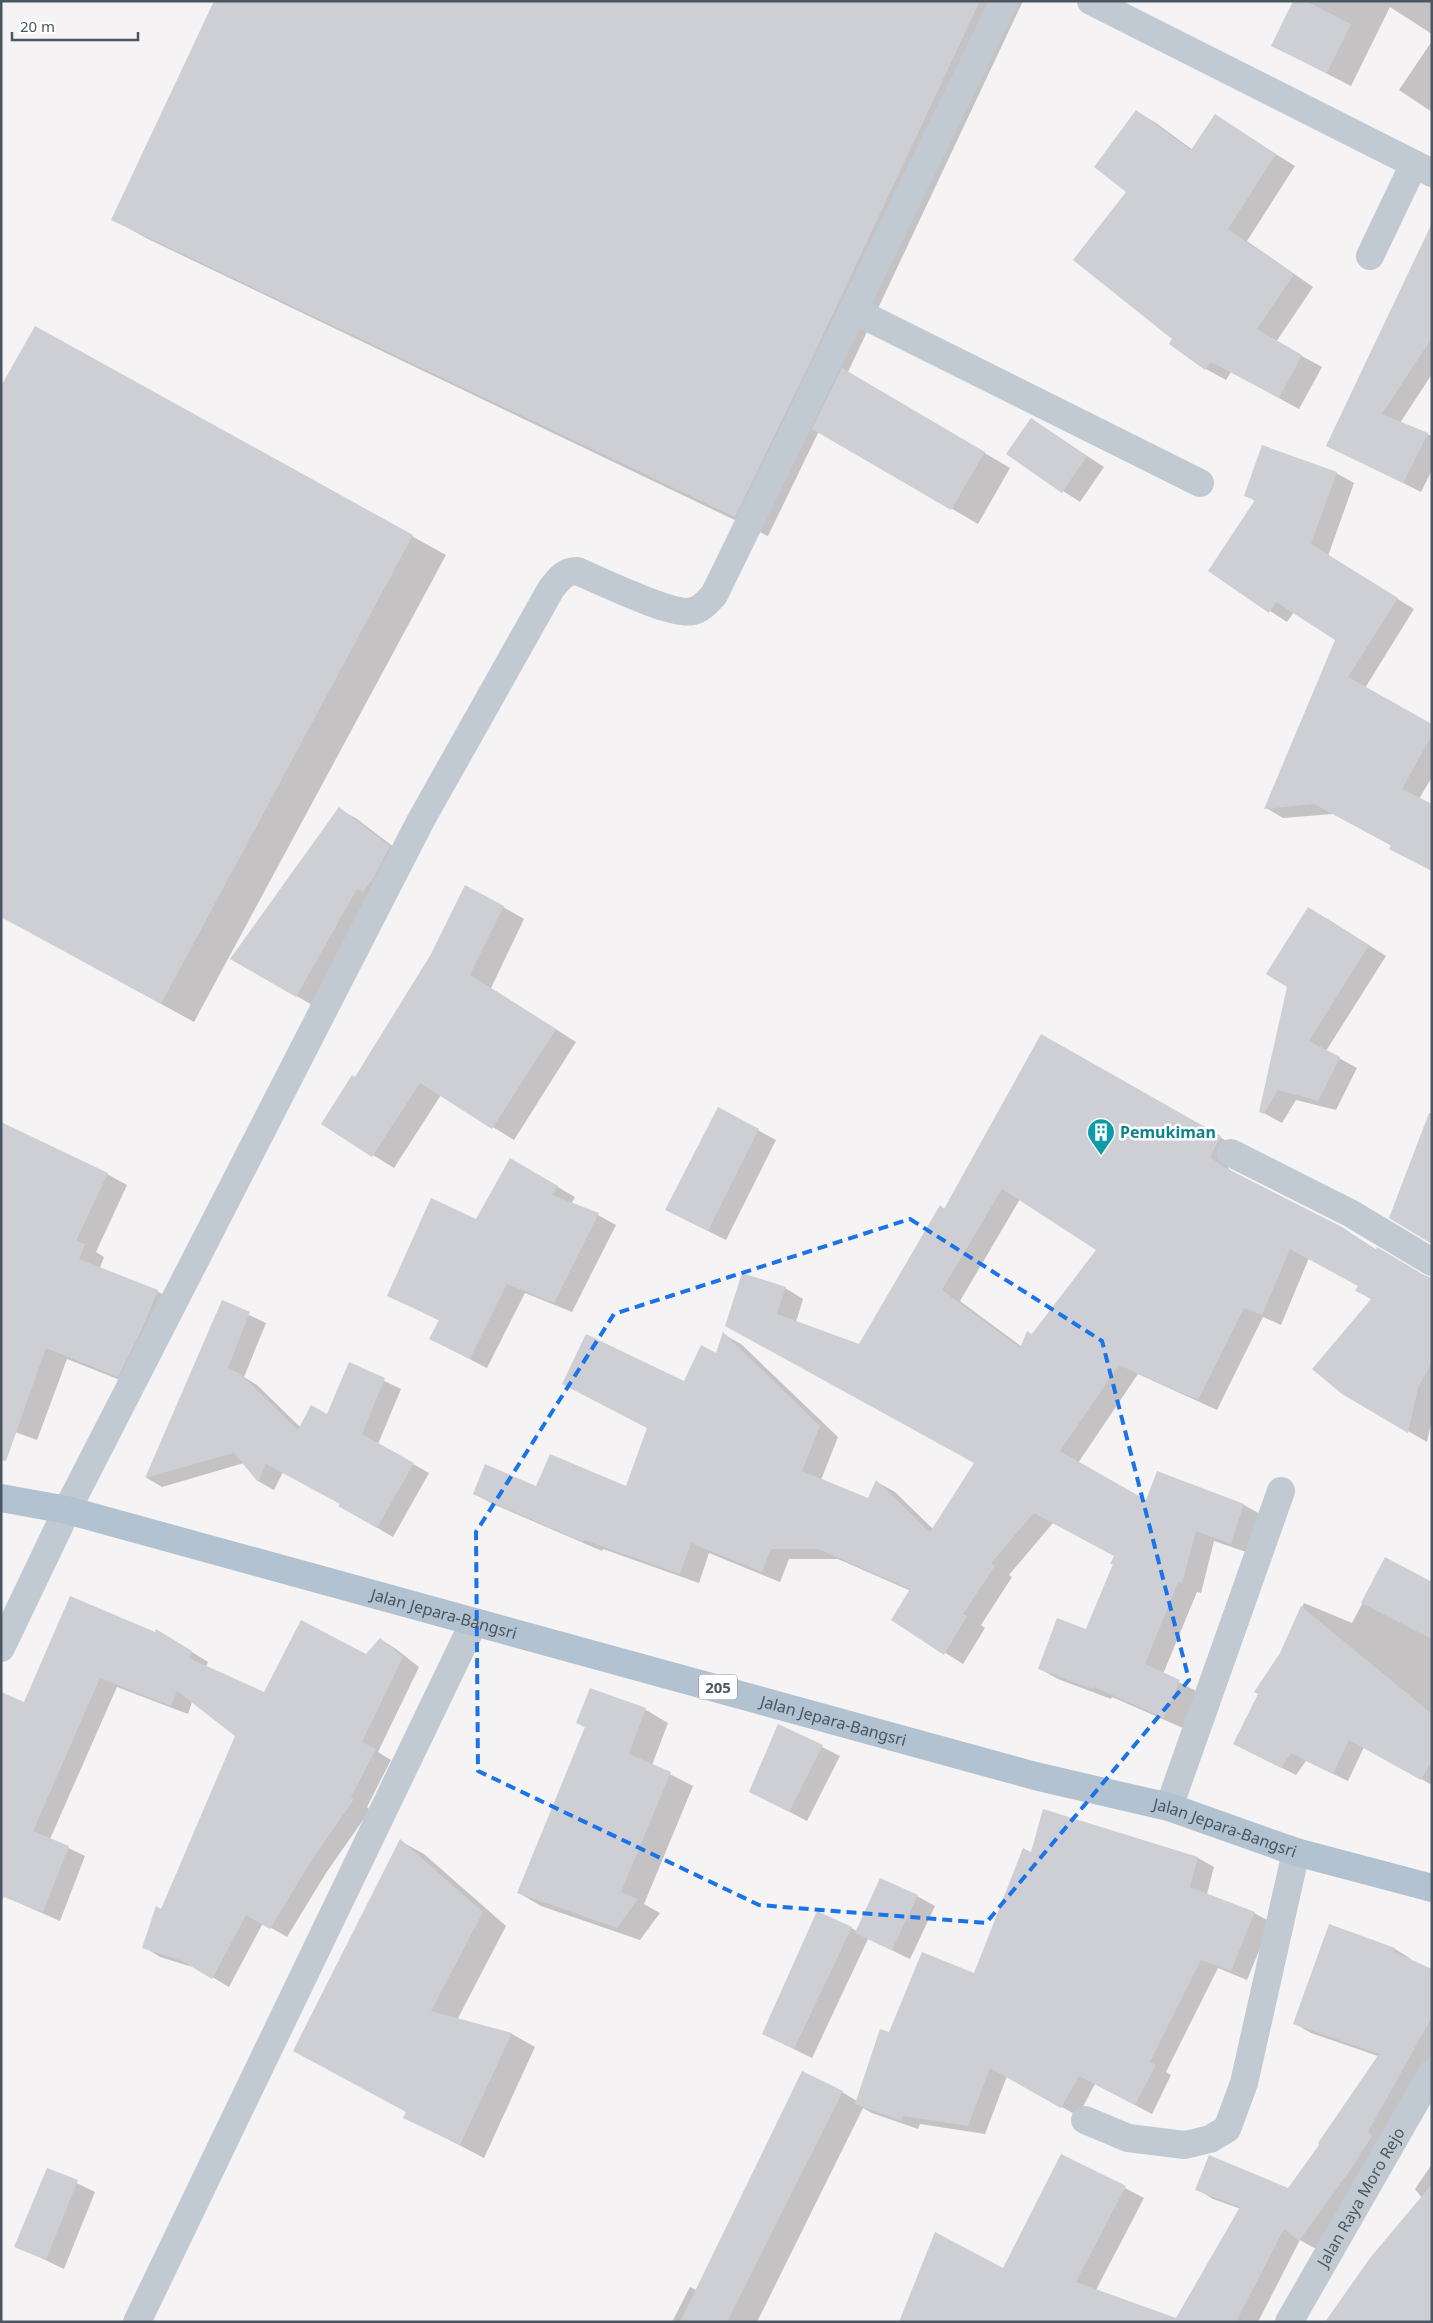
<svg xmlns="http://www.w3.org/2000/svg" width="1433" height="2323" font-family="'Noto Sans',sans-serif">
	<rect width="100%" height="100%" fill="#f5f3f3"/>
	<g fill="#0003" fill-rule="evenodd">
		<polygon points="215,1 1023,1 848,372 1010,468 978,524 819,431 768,536 146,238 112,219"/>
		<polygon points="1294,1 1432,1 1432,34 1390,7 1351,86 1273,46"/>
		<polygon points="1432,41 1432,112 1399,90"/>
		<polygon points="1136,111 1156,123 1193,150 1215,116 1295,166 1247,241 1313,287 1276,342 1322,367 1299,409 1231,372 1226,380 1206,369 1174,339 1128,192"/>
		<polygon points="1432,225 1432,374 1400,423 1432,436 1432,470 1421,492 1327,445"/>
		<polygon points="35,327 446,555 194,1022 1,916"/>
		<polygon points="1031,419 1104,467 1080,502 1007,454"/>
		<polygon points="1336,473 1354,483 1328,556 1414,609 1365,688 1432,726 1432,777 1419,799 1432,871 1391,849 1392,846 1333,814 1283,818 1266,808 1337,640 1294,612 1287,622 1209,571 1255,501 1245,495"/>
		<polygon points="339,809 357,819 407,857 314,1006 232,959"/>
		<polygon points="503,907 524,919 491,988 576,1042 514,1140 441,1095 394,1168 323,1124 356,1079"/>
		<polygon points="1326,918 1386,956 1326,1051 1357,1068 1336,1110 1296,1100 1282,1123 1260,1111"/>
		<path d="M1042 1036 1239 1148 1228 1168 1236 1175 1342 1228 1377 1250 1425 1277 1432 1279V1418L1427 1442 1342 1393 1373 1300 1357 1291 1359 1286 1309 1258 1281 1325 1263 1317 1217 1410 1138 1374 1078 1463 1147 1502 1244 1505 1262 1515 1249 1553 1214 1541 1201 1593 1197 1592 1163 1674 1198 1692 1183 1728 1112 1697 1111 1699 1058 1679 1040 1669 1087 1630 1114 1565 1111 1563 1115 1556 1053 1523 1009 1575 1012 1577 981 1625 985 1628 963 1664 893 1620 911 1591 838 1559H789L780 1582 709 1553 699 1583 603 1549 602 1551 493 1504 474 1494 537 1487 626 1488 684 1383 717 1355 723 1334 741 1344 838 1437 821 1480 869 1500 877 1482 895 1492 934 1530 976 1463 745 1336 785 1288 803 1299 796 1322 860 1346 941 1207 945 1210ZM1020 1199 1098 1250 1022 1347 960 1301Z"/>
		<polygon points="719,1109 776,1140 726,1240 684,1219"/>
		<polygon points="1,1136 107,1174 127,1185 96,1252 104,1257 100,1268 157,1291 177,1303 138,1387 67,1359 37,1440 1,1427"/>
		<polygon points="511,1160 575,1197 571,1204 598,1215 616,1225 572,1312 525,1293 487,1368 448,1348 440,1321 389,1295 476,1221"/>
		<polygon points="222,1302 266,1323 244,1377 257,1385 300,1427 328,1415 350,1364 401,1389 378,1444 429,1473 393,1537 340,1506 341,1504 283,1472 274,1490 258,1481 244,1463 162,1487 147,1478"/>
		<polygon points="1386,1559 1432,1583 1432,1785 1364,1747 1348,1781 1306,1761 1296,1775 1235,1744 1281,1654 1304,1603 1352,1623"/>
		<polygon points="380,1639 396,1649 419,1667 378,1752 391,1760 367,1807 370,1810 326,1873 287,1937 263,1923 229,1987 199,1969 160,1957 144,1947 162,1911 237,1736 192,1702 188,1714 117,1687 50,1839 85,1856 60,1921 1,1895 25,1704 173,1640 208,1662 206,1667 264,1693 367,1656"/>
		<polygon points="591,1689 646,1710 668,1723 652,1765 693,1786 644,1904 660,1913 640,1940 541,1906 519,1893 586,1728 578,1723"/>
		<polygon points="778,1725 840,1756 807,1821 750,1791"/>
		<polygon points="1043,1810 1198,1858 1214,1867 1207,1894 1254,1913 1271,1922 1247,1980 1218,1968 1166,2072 1171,2075 1152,2114 1095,2084 1078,2116 1007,2076 985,2134 920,2124 918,2129 872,2113 863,2108 757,2322 672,2322 690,2287 696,2290 842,2092 857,2101 890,2033 975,1974 1032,1854"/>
		<polygon points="400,1841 424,1854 506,1926 457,2020 512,2034 535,2047 484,2158 405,2117 407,2112"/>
		<polygon points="917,1896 935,1906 910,1959 868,1939 812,2058 763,2034 851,1928 857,1931"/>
		<polygon points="1395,1949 1411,1959 1411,1961 1432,1970 1432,2057 1384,2142 1316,2249 1300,2240 1258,2322 901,2322 1003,2270 1125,2188 1144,2198 1096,2290 1176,2321 1241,2209 1213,2199 1197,2189 1288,2189 1321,2144 1378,2056 1311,2033 1294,2023"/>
		<polygon points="1432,2164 1432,2322 1422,2198 1415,2189"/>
		<polygon points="48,2169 95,2192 64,2269 16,2246"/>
	</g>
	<g fill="#cdcfd5" fill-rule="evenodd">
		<polygon points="214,1 980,1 815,352 735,517 111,220"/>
		<polygon points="1293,1 1306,1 1351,24 1327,73 1271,46"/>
		<polygon points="1136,110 1191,150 1215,114 1276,154 1228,229 1294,274 1257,329 1302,355 1279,398 1211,362 1205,370 1169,344 1172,339 1073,260 1126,192 1094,167"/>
		<polygon points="1432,223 1432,338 1382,414 1428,433 1403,483 1326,446"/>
		<polygon points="35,326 413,535 161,1004 1,917 1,386"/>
		<polygon points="842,368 985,452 951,510 812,429"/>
		<polygon points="1031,418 1087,456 1062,493 1006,454"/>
		<polygon points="1262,445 1337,472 1311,544 1398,598 1348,677 1432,724 1432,735 1402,789 1432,804 1432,871 1389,849 1391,845 1314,804 1264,809 1335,640 1276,602 1269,613 1208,571 1255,500 1244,496"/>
		<polygon points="339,807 390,846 374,877 363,892 357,889 296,997 230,959"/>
		<polygon points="465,885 504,906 470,975 556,1029 492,1129 420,1083 372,1157 321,1124 352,1075 355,1077 431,954"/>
		<polygon points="1308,907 1369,945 1309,1041 1340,1057 1318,1101 1278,1090 1264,1114 1259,1112 1287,987 1266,974"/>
		<path d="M1041 1034 1221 1136 1210 1157 1224 1167 1342 1227 1376 1250 1377 1247 1424 1275 1432 1278V1362L1418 1388 1408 1433 1342 1394 1312 1369 1372 1298 1355 1291 1358 1286 1290 1249 1262 1315 1244 1308 1198 1400 1119 1365 1060 1451 1146 1500 1157 1471 1244 1504 1231 1544 1196 1531 1182 1583 1178 1582 1145 1664 1180 1680 1164 1718 1094 1687 1093 1689 1038 1669 1057 1618 1086 1629 1113 1564H1110L1114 1556 1034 1513 991 1563 995 1566 963 1614 967 1616 944 1655 891 1620 910 1589 818 1549H771L762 1572 691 1543 680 1574 584 1540 583 1542 473 1494 485 1464 536 1486 550 1454 626 1486 647 1428 562 1384 586 1334 684 1381 701 1345 716 1353 723 1332 820 1426 802 1471 868 1498 876 1480 930 1532 974 1463 725 1326 742 1273 786 1287 777 1314 859 1344 940 1205 944 1209ZM1002 1189 1096 1250 1032 1334 1027 1331 1020 1348 942 1290Z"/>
		<polygon points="718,1107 759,1129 708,1231 665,1210"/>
		<polygon points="1429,1113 1432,1114 1432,1244 1389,1218"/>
		<polygon points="1,1122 108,1173 76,1241 85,1244 79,1259 158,1290 142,1329 118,1377 46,1348 6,1461 1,1460"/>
		<polygon points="510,1158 558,1186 552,1195 599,1213 554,1303 507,1284 470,1359 429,1339 439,1320 387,1296 431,1198 476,1219"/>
		<polygon points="222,1300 250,1312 228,1368 241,1374 298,1430 311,1405 327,1414 349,1362 385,1378 362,1434 414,1463 377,1528 338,1506 340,1504 266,1464 258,1482 234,1453 145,1478"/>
		<polygon points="1385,1557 1432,1582 1432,1639 1361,1603"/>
		<polygon points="70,1596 155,1632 156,1629 192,1651 189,1658 264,1692 301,1620 366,1654 380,1638 403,1657 362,1742 376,1749 351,1797 354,1799 310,1863 270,1929 246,1915 212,1979 182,1961 142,1948 156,1906 161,1909 235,1736 177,1691 171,1706 100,1678 33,1831 69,1846 43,1912 4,1897 1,1903 1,1692 24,1702"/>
		<polygon points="1301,1606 1432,1714 1432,1761 1421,1780 1349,1740 1333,1774 1291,1753 1281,1768 1233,1744 1258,1694 1254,1692 1280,1653"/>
		<polygon points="590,1688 646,1708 629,1754 671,1772 621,1892 638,1899 617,1928 517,1893 585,1727 576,1723"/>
		<polygon points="778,1724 823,1745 789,1812 749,1792"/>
		<polygon points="1043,1809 1198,1857 1190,1887 1255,1912 1231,1971 1201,1960 1150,2062 1156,2065 1135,2105 1079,2076 1061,2108 990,2068 968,2126 903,2116 901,2121 855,2104 880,2029 889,2032 922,1952 974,1973 1023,1848 1031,1852"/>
		<polygon points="400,1839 483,1912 431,2011 512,2033 460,2145 403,2118 406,2112 293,2051"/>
		<polygon points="880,1878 918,1895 892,1950 855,1933"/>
		<polygon points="817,1911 852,1927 794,2049 762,2034"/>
		<polygon points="1329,1924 1395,1948 1394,1952 1432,1969 1432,2017 1368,2132 1372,2136 1351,2169 1299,2241 1284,2229 1236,2322 899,2322 935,2232 1003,2268 1061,2154 1126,2186 1076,2282 1176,2318 1240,2207 1195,2190 1209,2155 1288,2188 1319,2145 1318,2143 1379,2054 1293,2024"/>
		<polygon points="802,2071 843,2091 727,2322 680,2322"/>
		<polygon points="47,2168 78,2180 46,2260 14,2247"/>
		<polygon points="1432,2184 1432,2322 1325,2322 1370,2258"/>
	</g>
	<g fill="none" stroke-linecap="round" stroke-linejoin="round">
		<g stroke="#c1cad2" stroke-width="28">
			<polyline points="1091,1 1432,173"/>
			<polyline points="1370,256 1414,164"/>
			<polyline points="853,310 1200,483"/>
			<polyline points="1231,1153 1350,1213 1432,1262"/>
			<path d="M1 1648 67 1510 421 820 551 589C559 579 564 571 577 571 599 580 673 617 693 611 702 609 708 601 714 595L1004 1"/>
			<polyline points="1169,1807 1281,1491"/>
			<polyline points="1085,2120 1128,2138 1185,2145 1210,2139 1227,2129 1244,2083 1296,1852"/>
			<polyline points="137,2322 474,1622"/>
			<path id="s1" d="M1289 2322 1432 2073"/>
		</g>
		<path stroke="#b3c2d1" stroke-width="28" id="s2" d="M1 1498 67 1510 1035 1776 1169 1807 1296 1852 1432 1888"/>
	</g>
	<path fill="none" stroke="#1a73e8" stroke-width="4" stroke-dasharray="10 6" stroke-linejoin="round" d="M910 1219 1102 1341 1189 1680 986 1923 759 1905 478 1771 476 1532 614 1314Z"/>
	<defs>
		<g id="building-pin" transform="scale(1.4375)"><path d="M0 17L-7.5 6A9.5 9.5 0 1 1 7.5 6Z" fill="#0f9aa8" stroke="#fff"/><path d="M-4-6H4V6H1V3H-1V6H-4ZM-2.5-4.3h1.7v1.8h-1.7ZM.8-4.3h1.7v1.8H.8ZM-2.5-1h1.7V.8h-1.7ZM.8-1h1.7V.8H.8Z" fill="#fff"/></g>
	</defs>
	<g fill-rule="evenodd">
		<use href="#building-pin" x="1101" y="1132"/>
	</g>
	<g text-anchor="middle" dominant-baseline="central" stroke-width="5" stroke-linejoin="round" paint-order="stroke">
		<rect fill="#fff" stroke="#808990" stroke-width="1" x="699" y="1674.5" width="38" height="25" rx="4"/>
		<g font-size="15" font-weight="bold" fill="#4a5661">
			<text x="718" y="1687">205</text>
		</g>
		<g font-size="16" font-weight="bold" fill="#0d838f" stroke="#fff" text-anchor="start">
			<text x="1120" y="1132">Pemukiman</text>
		</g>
		<g font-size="16" fill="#4a5661" stroke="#fff">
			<text stroke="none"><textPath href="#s2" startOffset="458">Jalan Jepara-Bangsri</textPath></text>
			<text stroke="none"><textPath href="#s2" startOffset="862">Jalan Jepara-Bangsri</textPath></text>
			<text stroke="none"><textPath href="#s2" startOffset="1268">Jalan Jepara-Bangsri</textPath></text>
			<text stroke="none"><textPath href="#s1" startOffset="144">Jalan Raya Moro Rejo</textPath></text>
		</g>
	</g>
	<rect width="1433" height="2323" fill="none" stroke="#4a5661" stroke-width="5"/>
	<path d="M12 32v8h126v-8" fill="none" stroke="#4a5661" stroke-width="2.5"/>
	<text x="20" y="32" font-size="15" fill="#4a5661" stroke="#ffffff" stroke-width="4" paint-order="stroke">20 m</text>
</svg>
